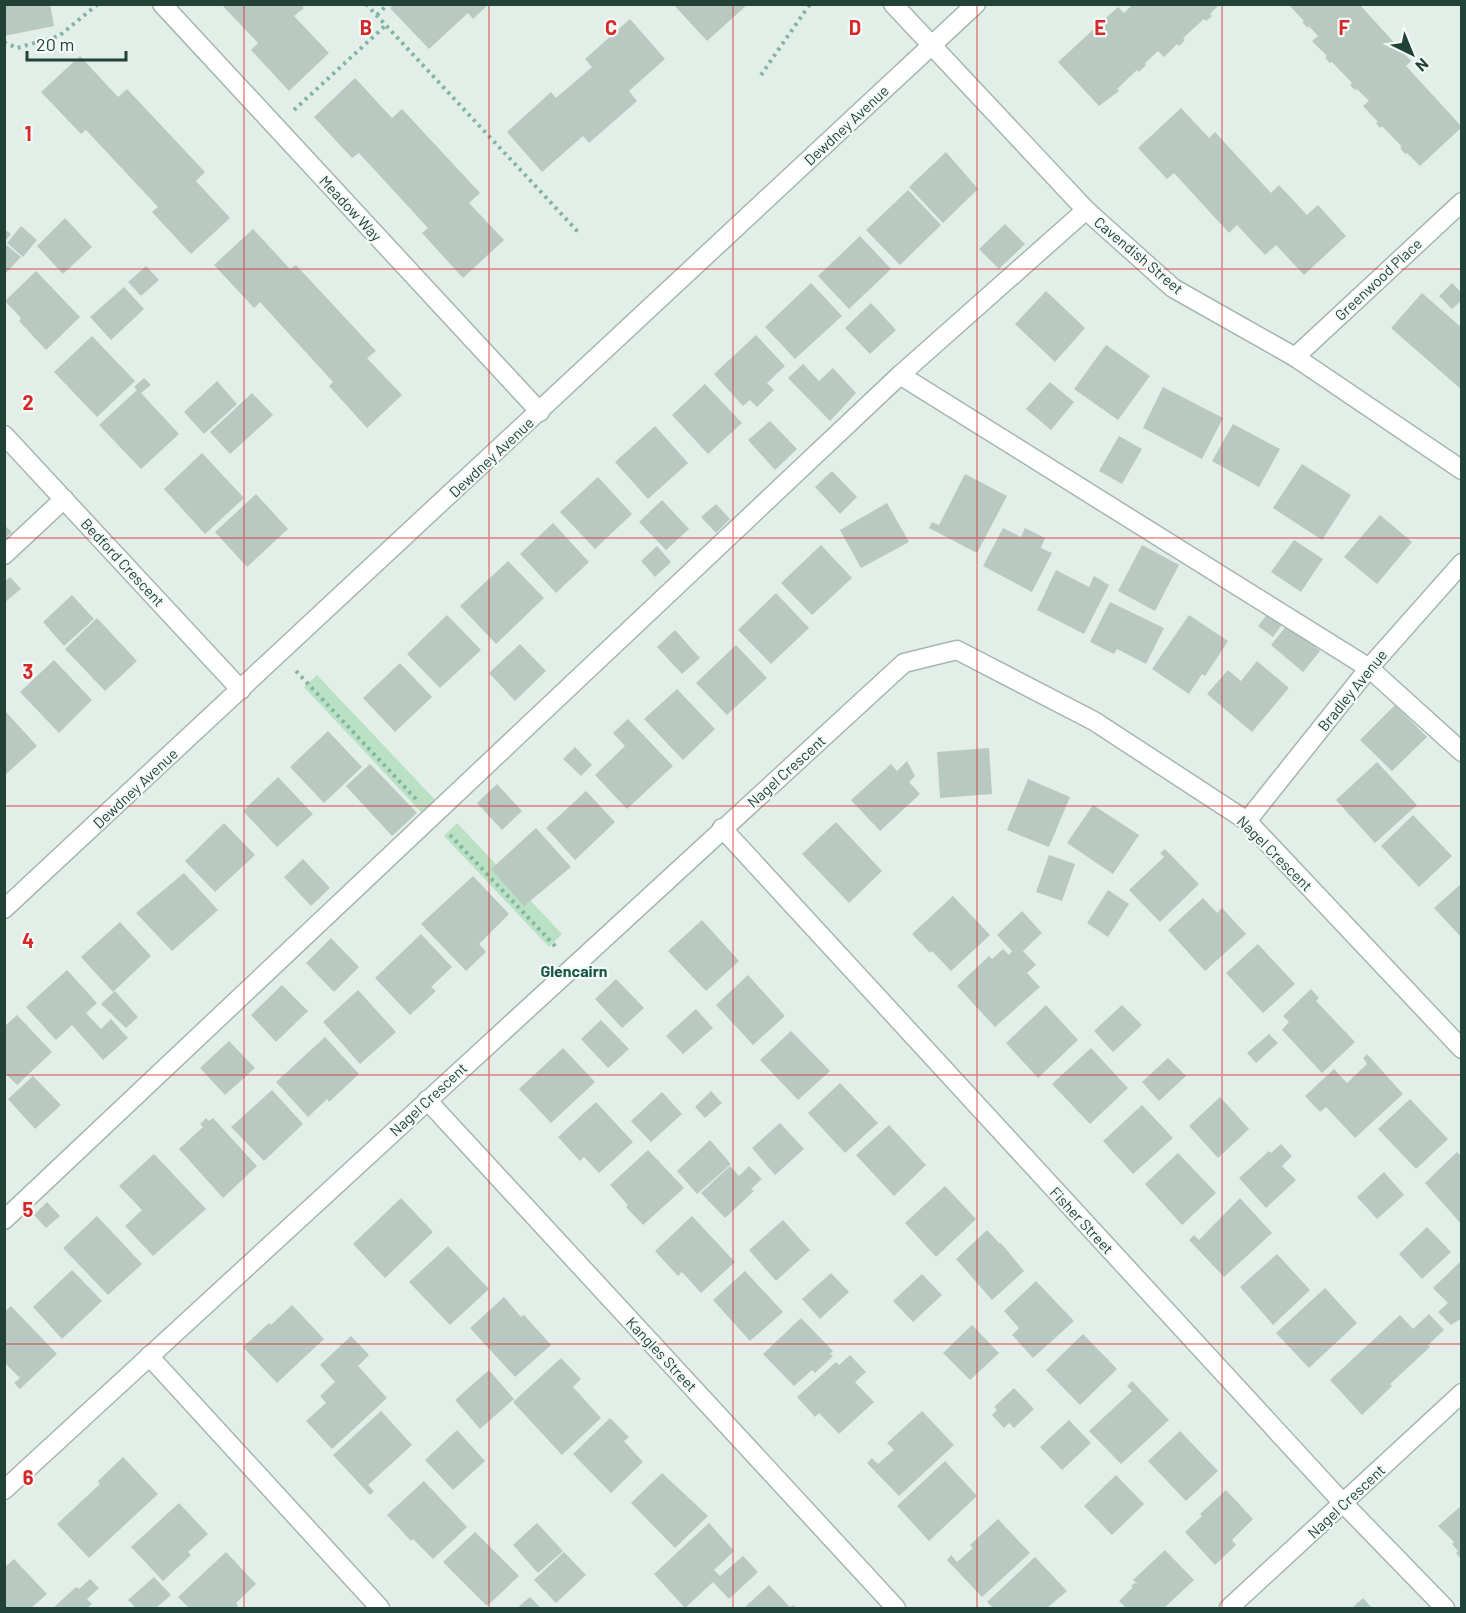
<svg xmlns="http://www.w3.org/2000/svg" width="1466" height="1613" font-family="Barlow,sans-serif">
	<rect width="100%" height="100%" fill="#e3eee9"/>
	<g fill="#bae1c3">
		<polygon points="317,675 437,802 424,815 304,687"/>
		<polygon points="457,823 562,934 549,947 444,836"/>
	</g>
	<g fill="#b8c9c2">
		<polygon points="4,4 50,4 54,26 4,36"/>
		<polygon points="394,4 489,4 473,19 468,13 429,49 390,8"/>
		<polygon points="673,4 748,4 707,41"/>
		<polygon points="1133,4 1220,4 1210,14 1212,16 1206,21 1204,19 1183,38 1185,40 1179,46 1177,44 1164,57 1158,51 1145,63 1146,65 1139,72 1137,70 1117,89 1119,91 1099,106 1058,62 1118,7 1124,13"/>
		<polygon points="1292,4 1359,4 1411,61 1406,66 1462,127 1420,166 1407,153 1405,154 1400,148 1402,147 1382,126 1380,128 1376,123 1378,122 1363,106 1369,101 1357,89 1355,90 1350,85 1352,83 1332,62 1330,63 1325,58 1327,56 1312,41 1318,36 1309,26 1308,28 1302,22 1304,21 1290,6"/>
		<polygon points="222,5 301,5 304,8 294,16 329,53 289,91 251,50 258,43"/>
		<polygon points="630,19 665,59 629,91 637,101 589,143 583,136 542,172 507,132 551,92 556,98 592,67 585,59"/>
		<polygon points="80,56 118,97 127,89 205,172 196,181 230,218 191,254 152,212 158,207 86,130 81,134 41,92"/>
		<polygon points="355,78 392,118 402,109 480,193 469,203 504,240 463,278 422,233 428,228 359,153 352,158 314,117"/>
		<polygon points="1181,108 1209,138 1215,132 1271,193 1279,185 1307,215 1318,205 1346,236 1304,275 1276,245 1265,255 1237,225 1229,233 1174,173 1167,179 1138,148"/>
		<polygon points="946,152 978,189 943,223 909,187"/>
		<polygon points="908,190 941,225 900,265 866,230"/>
		<polygon points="65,218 92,247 63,274 37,246"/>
		<polygon points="1005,224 1025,244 999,269 979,249"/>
		<polygon points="21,226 37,240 23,257 7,243"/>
		<polygon points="4,229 11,234 4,242"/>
		<polygon points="253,229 290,269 296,265 376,351 367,358 402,395 367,428 329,386 333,382 260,302 254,308 214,265"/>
		<polygon points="860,236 891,269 849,309 818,276"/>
		<polygon points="4,243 21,257 4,275"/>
		<polygon points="146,266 159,280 141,296 128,282"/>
		<polygon points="36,271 80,317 46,350 19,321 21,318 5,301"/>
		<polygon points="811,283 842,316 795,359 765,327"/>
		<polygon points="1452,283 1462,293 1462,300 1452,309 1439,296"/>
		<polygon points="124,287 144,309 111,340 90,317"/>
		<polygon points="1046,291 1085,328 1055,362 1015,324"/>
		<polygon points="1422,293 1462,328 1462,390 1391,328"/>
		<polygon points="871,303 896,330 870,354 845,328"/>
		<polygon points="756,335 785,366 767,383 774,390 757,407 750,400 743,406 714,374"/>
		<polygon points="92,336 135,381 97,417 54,372"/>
		<polygon points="1106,345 1150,376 1118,420 1074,389"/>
		<polygon points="803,364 819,381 833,368 856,393 830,421 788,378"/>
		<polygon points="144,378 151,385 141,393 179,434 141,469 99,425 137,390 134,387"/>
		<polygon points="217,381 237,404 204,434 184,412"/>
		<polygon points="1050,382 1074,402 1051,430 1026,409"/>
		<polygon points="705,384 742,423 708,454 672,415"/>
		<polygon points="1163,387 1223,418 1202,459 1143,428"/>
		<polygon points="252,393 273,415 230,454 210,432"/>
		<polygon points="770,421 797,449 775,470 748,440"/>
		<polygon points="1233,424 1280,449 1259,487 1212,461"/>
		<polygon points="655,426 688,463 648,499 615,462"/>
		<polygon points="1119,436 1142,449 1122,484 1099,471"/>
		<polygon points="202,453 244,498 205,534 164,489"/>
		<polygon points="1302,464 1351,495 1322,540 1273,508"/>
		<polygon points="832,471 857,497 840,514 815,487"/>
		<polygon points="965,474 1007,496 977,553 929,528 932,522 939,525"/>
		<polygon points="598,477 632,514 595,549 560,512"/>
		<polygon points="256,494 288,529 247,567 215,532"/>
		<polygon points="662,500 689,529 666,550 639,522"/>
		<polygon points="887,503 909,542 861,568 840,530"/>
		<polygon points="716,504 730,519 716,533 701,517"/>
		<polygon points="1380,515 1412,542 1377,584 1344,557"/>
		<polygon points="553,523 589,562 556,593 520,554"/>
		<polygon points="4,525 12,532 4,539"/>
		<polygon points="1003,528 1021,537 1025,528 1045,538 1041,548 1052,553 1032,592 983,566"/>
		<polygon points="1294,540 1323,559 1301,592 1271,572"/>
		<polygon points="821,545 852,578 812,615 781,583"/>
		<polygon points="1142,545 1179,565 1155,611 1118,591"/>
		<polygon points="657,546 671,562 655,577 641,561"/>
		<polygon points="508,561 544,598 496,644 460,606"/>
		<polygon points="1056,570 1089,587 1094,576 1109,585 1084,634 1037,610"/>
		<polygon points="10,577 21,589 4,603 4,582"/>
		<polygon points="776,593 809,628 771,664 738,630"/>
		<polygon points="72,595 94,619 64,646 43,622"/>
		<polygon points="1110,602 1164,628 1146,664 1117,649 1114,654 1090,642"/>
		<polygon points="1270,611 1284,622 1273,637 1258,626"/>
		<polygon points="447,615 481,650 440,688 407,654"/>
		<polygon points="1189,615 1228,641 1205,676 1202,674 1189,694 1152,669"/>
		<polygon points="97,618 137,661 105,691 65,649"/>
		<polygon points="1288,624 1320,651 1303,672 1271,645"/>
		<polygon points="675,630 700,658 682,674 657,647"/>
		<polygon points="520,644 546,671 515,701 489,673"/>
		<polygon points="736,645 767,678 727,715 696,683"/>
		<polygon points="54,660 92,700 59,733 20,692"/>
		<polygon points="1257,661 1289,688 1252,732 1207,694 1228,670 1241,681"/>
		<polygon points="400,663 432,697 395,732 363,698"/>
		<polygon points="677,689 715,729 683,760 644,719"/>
		<polygon points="1395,705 1427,737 1392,771 1360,740"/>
		<polygon points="6,712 37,746 4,776 4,713"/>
		<polygon points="628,719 673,766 627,809 595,775 625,746 613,733"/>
		<polygon points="328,731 362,767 324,803 290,767"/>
		<polygon points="575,747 592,765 581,776 563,759"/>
		<polygon points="989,748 992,794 940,798 937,752"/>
		<polygon points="907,761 915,776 909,782 920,794 880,831 851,800 891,764 897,771"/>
		<polygon points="1377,762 1417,805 1375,843 1336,800"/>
		<polygon points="370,764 417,813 392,836 346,786"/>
		<polygon points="278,777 313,814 277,847 243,811"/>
		<polygon points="1028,779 1070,797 1049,847 1007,830"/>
		<polygon points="497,784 522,811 502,830 477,803"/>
		<polygon points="586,791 615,822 575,860 546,828"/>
		<polygon points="1093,805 1139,835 1113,874 1067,843"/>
		<polygon points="1413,815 1452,856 1419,887 1381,846"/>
		<polygon points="836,822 882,871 849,903 802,854"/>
		<polygon points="224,823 255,855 215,892 185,861"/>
		<polygon points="536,828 571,867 524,906 491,869"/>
		<polygon points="1165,849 1199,884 1160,922 1129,890 1164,857 1160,853"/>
		<polygon points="1049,855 1075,864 1062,901 1036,892"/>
		<polygon points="303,859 330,888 311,906 284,877"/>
		<polygon points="184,873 218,910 172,951 136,913"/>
		<polygon points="473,876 509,914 479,944 486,952 466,971 421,924"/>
		<polygon points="1462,883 1462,938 1434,908"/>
		<polygon points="1108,890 1129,904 1108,937 1087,923"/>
		<polygon points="953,896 990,935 951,971 932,951 930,953 912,934"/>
		<polygon points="1203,898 1217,913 1222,908 1246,934 1205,971 1168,930"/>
		<polygon points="1022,911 1042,933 1023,951 1036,965 1027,973 1040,987 995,1027 957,986 989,956 992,959 1003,949 1009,955 1012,951 997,935"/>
		<polygon points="702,920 739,961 706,991 668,951"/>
		<polygon points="120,922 151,956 113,992 81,957"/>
		<polygon points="421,934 452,967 431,987 436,991 410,1015 375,978"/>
		<polygon points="331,938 359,967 334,992 306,963"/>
		<polygon points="1258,944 1295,984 1263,1013 1226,973"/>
		<polygon points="67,970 97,1003 86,1013 101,1029 111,1019 128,1038 103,1060 72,1025 56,1040 26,1007"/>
		<polygon points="748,975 785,1016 753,1045 716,1005"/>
		<polygon points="616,979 644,1008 622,1028 595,999"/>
		<polygon points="282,985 308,1011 276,1042 251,1015"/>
		<polygon points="1311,989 1319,998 1316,1001 1355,1042 1322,1073 1282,1030 1289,1022 1283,1016"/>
		<polygon points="358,990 396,1032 360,1064 323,1022"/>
		<polygon points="115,991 138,1017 126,1028 101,1004"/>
		<polygon points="1046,1005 1078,1040 1038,1078 1006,1043"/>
		<polygon points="1122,1005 1142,1025 1113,1052 1094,1031"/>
		<polygon points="696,1009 713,1028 683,1054 666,1036"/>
		<polygon points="17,1015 52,1052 17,1085 4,1072 4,1027"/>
		<polygon points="601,1020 629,1049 608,1068 581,1039"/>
		<polygon points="791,1031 830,1071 798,1100 760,1060"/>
		<polygon points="1269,1034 1278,1043 1256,1063 1247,1053"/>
		<polygon points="325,1037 359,1074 329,1102 327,1099 308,1117 276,1082"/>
		<polygon points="229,1041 255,1068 225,1095 200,1068"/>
		<polygon points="563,1048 595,1082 551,1123 519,1089"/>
		<polygon points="1091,1048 1128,1088 1090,1124 1052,1084"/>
		<polygon points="1367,1054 1403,1094 1355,1138 1326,1107 1320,1112 1305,1096 1334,1069 1347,1083 1367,1064 1363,1058"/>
		<polygon points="1168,1058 1186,1076 1159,1101 1142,1082"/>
		<polygon points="33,1076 61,1105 35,1129 8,1099"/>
		<polygon points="840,1083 878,1123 845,1153 808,1113"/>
		<polygon points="272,1090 303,1124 264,1161 231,1127"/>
		<polygon points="711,1091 722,1103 705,1118 695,1107"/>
		<polygon points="662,1092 682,1114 651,1142 631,1121"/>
		<polygon points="1220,1097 1249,1129 1218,1158 1189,1126"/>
		<polygon points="1410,1099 1448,1139 1416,1169 1378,1129"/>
		<polygon points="596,1102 633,1142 599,1173 584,1157 580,1161 558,1137"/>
		<polygon points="1142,1105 1173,1138 1133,1174 1103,1141"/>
		<polygon points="206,1118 209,1121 213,1118 257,1166 223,1198 179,1149 203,1127 200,1124"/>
		<polygon points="780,1123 804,1149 775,1175 752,1148"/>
		<polygon points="889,1125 926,1165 894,1196 856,1155"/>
		<polygon points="710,1140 731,1164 697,1194 677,1171"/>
		<polygon points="1281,1144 1292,1156 1282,1166 1296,1180 1266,1208 1239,1178 1269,1151 1271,1153"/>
		<polygon points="648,1150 684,1188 643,1225 626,1207 628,1205 610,1185"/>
		<polygon points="1457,1152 1462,1157 1462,1225 1425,1183"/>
		<polygon points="1178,1153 1216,1193 1182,1225 1145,1184"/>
		<polygon points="154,1154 206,1209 153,1256 125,1226 142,1210 119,1186"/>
		<polygon points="730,1166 739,1176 749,1166 762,1179 751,1189 754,1191 725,1218 701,1193"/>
		<polygon points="1384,1172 1404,1195 1377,1219 1357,1197"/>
		<polygon points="945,1186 976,1219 936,1257 905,1223"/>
		<polygon points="401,1198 433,1232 385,1278 353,1244"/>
		<polygon points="1240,1198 1272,1233 1224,1277 1189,1240 1194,1235 1199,1240"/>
		<polygon points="47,1202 60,1216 46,1228 34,1215"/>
		<polygon points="97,1216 142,1264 108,1295 63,1248"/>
		<polygon points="692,1216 735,1262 701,1293 682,1272 678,1276 655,1251"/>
		<polygon points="783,1220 810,1250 776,1281 749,1250"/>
		<polygon points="1427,1227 1451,1252 1422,1279 1399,1254"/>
		<polygon points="987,1230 1000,1244 1001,1243 1024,1271 992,1300 956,1259"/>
		<polygon points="448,1246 489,1289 450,1325 409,1282"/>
		<polygon points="1277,1254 1310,1290 1273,1325 1240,1287"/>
		<polygon points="1462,1260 1462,1318 1451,1325 1438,1312 1448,1303 1433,1288"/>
		<polygon points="72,1270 102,1301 62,1339 33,1307"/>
		<polygon points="745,1271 783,1312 750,1341 713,1300"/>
		<polygon points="831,1273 849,1292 820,1319 802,1299"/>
		<polygon points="922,1274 942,1295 913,1322 893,1301"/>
		<polygon points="1036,1281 1074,1321 1033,1358 1012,1335 1019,1328 1004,1311"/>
		<polygon points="1325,1288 1357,1323 1309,1368 1276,1333"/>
		<polygon points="504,1297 521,1317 524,1315 551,1345 515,1377 470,1328"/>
		<polygon points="292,1305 324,1339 277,1383 243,1347 269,1323 271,1325"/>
		<polygon points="11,1306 57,1354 20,1389 14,1383 20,1378 6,1364 4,1365 4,1312"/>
		<polygon points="1429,1314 1444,1330 1428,1345 1430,1347 1390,1384 1392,1386 1362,1415 1330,1380 1400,1315 1413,1329"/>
		<polygon points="801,1318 833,1351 830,1354 833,1356 815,1373 812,1370 794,1386 763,1354"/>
		<polygon points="972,1325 999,1353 970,1380 943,1353"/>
		<polygon points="1083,1334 1117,1369 1080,1405 1046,1370"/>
		<polygon points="351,1336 369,1355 358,1366 387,1398 332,1449 306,1421 326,1403 320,1396 335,1382 320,1365"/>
		<polygon points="850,1355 866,1372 855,1382 874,1402 839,1434 819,1413 815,1417 797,1397 836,1362 839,1365"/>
		<polygon points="561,1358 581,1379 573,1387 601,1418 562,1455 513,1402"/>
		<polygon points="489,1370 514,1399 480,1429 455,1400"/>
		<polygon points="1132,1381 1169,1420 1121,1464 1089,1431 1132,1391 1127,1386"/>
		<polygon points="1014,1388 1034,1409 1014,1428 1009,1423 1004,1428 992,1415 997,1410 994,1407"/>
		<polygon points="381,1411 412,1445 368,1485 374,1491 370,1495 333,1455"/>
		<polygon points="922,1411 954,1445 899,1496 867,1463 872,1458 878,1464 894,1450 887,1443"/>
		<polygon points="610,1418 629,1437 624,1441 643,1462 611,1493 573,1454"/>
		<polygon points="1069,1420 1091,1443 1062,1470 1040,1447"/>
		<polygon points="457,1430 485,1461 453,1490 425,1460"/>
		<polygon points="1180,1431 1218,1471 1186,1501 1148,1461"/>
		<polygon points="123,1457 158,1494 89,1558 57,1524 100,1484 98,1481"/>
		<polygon points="945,1461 977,1496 929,1541 897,1506"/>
		<polygon points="662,1473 708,1516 675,1548 631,1503"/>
		<polygon points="1116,1475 1144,1504 1112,1535 1084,1506"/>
		<polygon points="424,1481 467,1527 433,1559 413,1539 411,1541 387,1515"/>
		<polygon points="1226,1490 1253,1519 1232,1540 1236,1545 1215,1565 1185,1532 1202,1516 1200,1514"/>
		<polygon points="179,1503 208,1534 188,1552 191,1555 163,1581 131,1547"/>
		<polygon points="1462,1505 1462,1560 1456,1553 1458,1551 1452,1544 1454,1542 1438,1526"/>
		<polygon points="998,1519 1030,1553 982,1597 947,1560 951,1555 957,1562 973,1548 970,1545"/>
		<polygon points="537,1523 563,1551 538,1573 513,1545"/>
		<polygon points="709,1523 734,1551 714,1570 720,1576 743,1556 758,1572 729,1599 713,1582 685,1608 654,1574"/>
		<polygon points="475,1532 519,1576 487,1606 443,1562"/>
		<polygon points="1165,1550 1194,1580 1164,1608 1126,1608 1119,1601 1133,1587 1131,1586 1134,1583 1137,1584 1133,1580"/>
		<polygon points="226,1552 256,1584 236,1603 238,1606 235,1608 189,1608 178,1597"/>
		<polygon points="564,1552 586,1575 556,1603 534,1580"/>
		<polygon points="1035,1557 1067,1591 1047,1608 993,1608 987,1602"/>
		<polygon points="14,1559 47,1594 31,1608 4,1608 4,1568"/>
		<polygon points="154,1577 171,1595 156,1608 136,1608 128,1600"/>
		<polygon points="90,1579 99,1588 87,1599 92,1604 87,1608 53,1608 76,1587 79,1589"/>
		<polygon points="769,1585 790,1607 793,1605 797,1608 744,1608"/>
		<polygon points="530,1597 541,1608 517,1608"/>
		<polygon points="1363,1598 1372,1608 1352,1608"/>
	</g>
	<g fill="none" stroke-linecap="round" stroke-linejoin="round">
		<g stroke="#a5b7b0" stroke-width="21">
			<g id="minor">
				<polyline points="162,4 540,412"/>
				<polyline points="893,4 1086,210 1173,288 1295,357 1462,470"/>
				<polyline points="1295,357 1462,202"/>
				<polyline points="900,375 1369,668 1462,752"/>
				<polyline points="4,435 241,690"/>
				<polyline points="4,555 64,499"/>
				<polyline points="1247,821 1369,668 1462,563"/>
				<polyline points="722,828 1343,1503 1445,1608"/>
				<polyline points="4,909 976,4"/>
				<polyline points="427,1100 896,1608"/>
				<polyline points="4,1220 900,375 1086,210"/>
				<polyline points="149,1356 380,1608"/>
				<polyline points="4,1490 904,663 957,650 1094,721 1247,821 1462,1049"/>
				<polyline points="1229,1608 1462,1393"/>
			</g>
		</g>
		<g stroke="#80b5a3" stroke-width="4" stroke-dasharray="3 4.5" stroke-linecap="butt">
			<polyline points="366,4 580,234"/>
			<polyline points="377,15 388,4"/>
			<polyline points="4,42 17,48 59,36 98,4"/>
			<polyline points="761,75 810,4"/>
			<polyline points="294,110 386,25"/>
			<polyline points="296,671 416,799"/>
			<polyline points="450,835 556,947"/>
		</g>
		<use href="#minor" stroke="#fff" stroke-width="18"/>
	</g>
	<path fill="none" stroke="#d62828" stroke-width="1.5" stroke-opacity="0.55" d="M244 4V1608M489 4V1608M733 4V1608M977 4V1608M1222 4V1608M4 269H1462M4 538H1462M4 806H1462M4 1075H1462M4 1344H1462"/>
	<g text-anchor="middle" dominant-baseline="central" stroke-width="4.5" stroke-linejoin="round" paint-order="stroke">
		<g font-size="15" fill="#214238" stroke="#f4faf7">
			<text transform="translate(846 125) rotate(-43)">Dewdney Avenue</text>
			<text transform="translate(351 208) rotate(47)">Meadow Way</text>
			<text transform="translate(1139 255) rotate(40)">Cavendish Street</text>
			<text transform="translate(1378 279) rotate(-43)">Greenwood Place</text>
			<text transform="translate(491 457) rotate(-43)">Dewdney Avenue</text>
			<text transform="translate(123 562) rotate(47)">Bedford Crescent</text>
			<text transform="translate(1352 690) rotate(-51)">Bradley Avenue</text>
			<text transform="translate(786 771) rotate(-42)">Nagel Crescent</text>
			<text transform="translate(135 788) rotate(-43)">Dewdney Avenue</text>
			<text transform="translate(1275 853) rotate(45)">Nagel Crescent</text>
			<text transform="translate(428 1099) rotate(-43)">Nagel Crescent</text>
			<text transform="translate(1082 1220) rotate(47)">Fisher Street</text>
			<text transform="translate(662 1354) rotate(47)">Kangles Street</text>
			<text transform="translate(1346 1501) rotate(-43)">Nagel Crescent</text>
		</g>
		<g font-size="16" font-weight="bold" fill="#1a5646" stroke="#f4faf7">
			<text x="574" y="970">Glencairn</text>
		</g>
	</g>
	<g font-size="20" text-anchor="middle" font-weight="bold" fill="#d62828" stroke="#f4faf7" stroke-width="4.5" stroke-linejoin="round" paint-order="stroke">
		<text x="366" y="35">B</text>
		<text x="611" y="35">C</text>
		<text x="855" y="35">D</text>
		<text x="1100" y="35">E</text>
		<text x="1344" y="35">F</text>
		<text x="28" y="141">1</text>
		<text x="28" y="410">2</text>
		<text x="28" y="679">3</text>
		<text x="28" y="948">4</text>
		<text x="28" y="1217">5</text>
		<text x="28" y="1485">6</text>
	</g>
	<rect width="1466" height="1613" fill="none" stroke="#214238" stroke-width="12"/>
	<g transform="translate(1412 54) rotate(137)" stroke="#f4faf7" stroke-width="4.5" paint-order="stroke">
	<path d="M0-4.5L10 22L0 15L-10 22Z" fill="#214238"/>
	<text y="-9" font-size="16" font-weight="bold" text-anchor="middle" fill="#214238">N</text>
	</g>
	<path d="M27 51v9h99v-9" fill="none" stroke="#214238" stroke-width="3"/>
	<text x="36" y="51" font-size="18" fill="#214238" stroke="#f4faf7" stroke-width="4.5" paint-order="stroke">20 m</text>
</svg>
